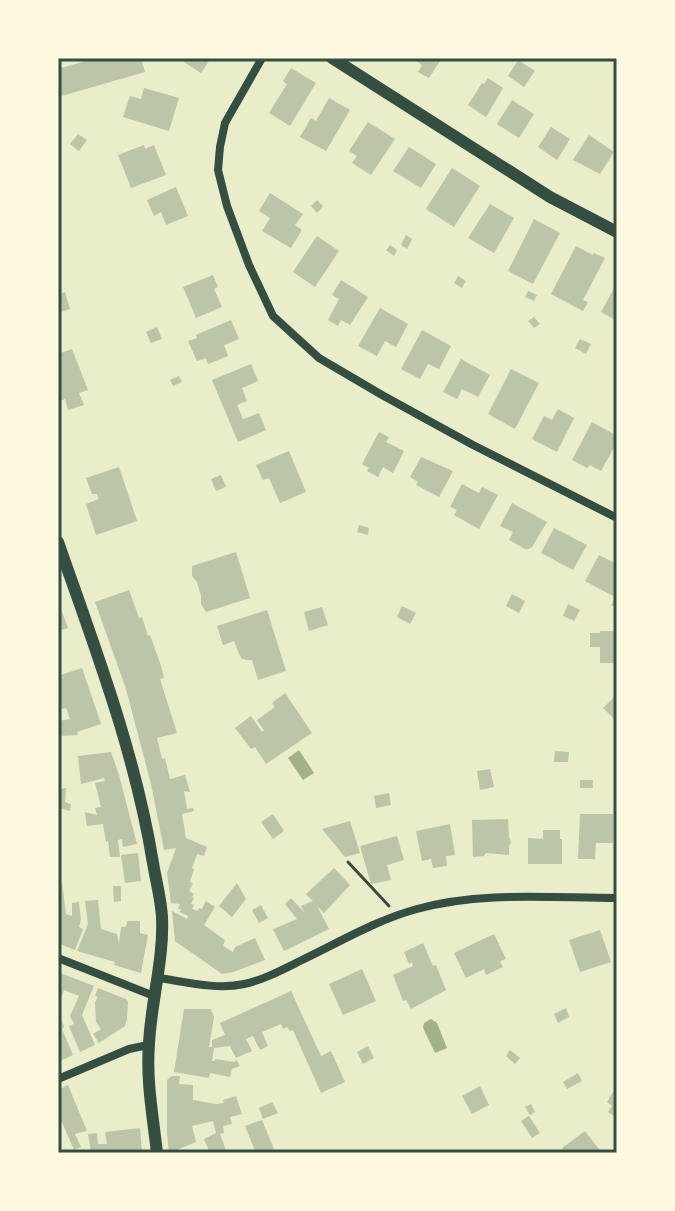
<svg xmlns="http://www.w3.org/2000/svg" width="675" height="1211" font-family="'Noto Sans',sans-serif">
	<rect width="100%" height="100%" fill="#e9edc9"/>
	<g fill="#a3b18a">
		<polygon points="299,750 314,773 303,780 288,758"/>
		<polygon points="431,1019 437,1023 447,1048 435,1053 423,1028 424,1023"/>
	</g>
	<g fill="#bcc5a7">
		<polygon points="96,58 141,58 145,72 58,97 58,69"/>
		<polygon points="178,58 211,58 201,73"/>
		<polygon points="412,58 442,58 429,78 418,72 422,65"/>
		<polygon points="518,60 535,71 524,87 508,76"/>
		<polygon points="291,68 316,83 290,126 269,113 287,84 283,81"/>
		<polygon points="488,78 503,88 486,117 468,105 482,83 484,84"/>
		<polygon points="144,88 179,98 169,131 123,117 130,96 141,99"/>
		<polygon points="329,98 350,110 326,151 300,137 311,118 316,121"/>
		<polygon points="512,100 534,114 519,138 497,124"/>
		<polygon points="368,122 395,139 371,175 352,163 357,156 349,151"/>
		<polygon points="551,127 570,139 557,160 538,147"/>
		<polygon points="78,134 87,140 79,151 70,144"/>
		<polygon points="589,135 614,152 600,174 573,160"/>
		<polygon points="144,145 145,149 154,145 166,175 131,188 118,155"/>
		<polygon points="409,147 436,164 421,188 393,171"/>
		<polygon points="452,168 480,186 454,227 426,209"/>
		<polygon points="176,187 188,216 166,225 161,212 154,216 147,200"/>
		<polygon points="270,193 303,214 295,225 302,230 291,248 262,231 270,218 259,211"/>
		<polygon points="317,200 323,206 317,213 311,206"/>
		<polygon points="490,204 514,218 494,253 468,238"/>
		<polygon points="534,219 560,233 533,284 508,271"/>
		<polygon points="406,235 412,239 407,249 401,245"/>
		<polygon points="317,236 339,251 315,287 293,272"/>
		<polygon points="390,245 397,250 394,256 386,250"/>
		<polygon points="576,246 593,255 594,253 605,258 583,300 588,302 583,311 551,294"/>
		<polygon points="213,275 218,287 214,289 222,307 196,318 183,287"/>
		<polygon points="458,276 466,281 462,288 454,283"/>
		<polygon points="341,280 368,297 350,325 341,320 338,326 328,320 339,299 332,295"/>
		<polygon points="617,283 617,321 601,312"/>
		<polygon points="528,291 537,295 534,301 525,297"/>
		<polygon points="65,292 70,309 58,313 58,295"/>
		<polygon points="380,308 408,324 396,347 385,341 377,356 358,346"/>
		<polygon points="534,317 540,324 534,328 528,321"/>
		<polygon points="231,320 239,339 224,345 228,356 208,364 206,358 197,361 188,341 197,338 196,335"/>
		<polygon points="157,327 162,339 151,343 146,332"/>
		<polygon points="422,330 451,346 439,369 428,364 420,379 401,369"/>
		<polygon points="580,339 591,344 586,354 575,348"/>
		<polygon points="72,349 88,390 79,393 84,405 68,410 65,399 60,401 58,396 58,354"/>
		<polygon points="461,359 490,375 478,397 462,389 457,399 443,392"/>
		<polygon points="251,364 258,381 242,388 247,401 237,405 243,419 259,413 266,430 238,442 212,380"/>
		<polygon points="511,369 539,383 515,429 488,414"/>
		<polygon points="179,376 182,382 173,386 170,380"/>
		<polygon points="558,409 574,418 557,452 532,439 544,416 552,420"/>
		<polygon points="592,422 617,436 617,442 601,471 590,465 587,468 572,460"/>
		<polygon points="379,432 389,437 386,442 404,451 393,473 383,467 378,477 367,471 369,468 362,464"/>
		<polygon points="289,451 306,492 280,503 269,478 263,480 256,465"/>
		<polygon points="421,457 453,471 439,497 416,485 418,482 410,477"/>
		<polygon points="119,467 137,521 96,535 86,504 99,499 97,494 92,494 86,478"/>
		<polygon points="221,475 226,487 216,491 211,479"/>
		<polygon points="462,484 479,493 482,487 498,495 479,529 454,515 457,510 450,507"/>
		<polygon points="512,503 547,522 532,547 529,549 525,549 509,540 513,532 500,526"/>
		<polygon points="359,525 369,528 368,535 357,532"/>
		<polygon points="554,528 587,545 573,570 541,553"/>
		<polygon points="236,552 250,598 206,612 201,604 201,596 197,582 192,576 192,566"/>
		<polygon points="599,555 617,564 617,608 611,605 615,597 585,581"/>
		<polygon points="129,590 139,618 142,617 148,636 150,635 161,666 164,678 160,679 177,733 157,738 162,759 165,758 170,779 185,775 190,792 184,791 187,809 193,808 194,811 182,814 186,838 207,847 204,856 197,854 192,868 194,869 190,882 193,883 189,891 194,894 192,897 194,898 191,904 194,905 192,909 198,911 199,908 202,909 206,901 215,907 204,925 225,940 223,946 233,952 235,947 255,938 265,960 233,972 222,974 175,941 172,911 187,919 188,916 180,912 181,909 178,909 180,904 171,903 167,873 176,848 164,850 151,784 126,689 95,602"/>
		<polygon points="512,594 525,601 519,613 506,606"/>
		<polygon points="58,601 68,628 58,631"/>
		<polygon points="568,604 580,610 574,621 563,616"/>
		<polygon points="402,606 416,613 410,624 397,617"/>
		<polygon points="322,607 328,625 309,631 304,612"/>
		<polygon points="267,610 286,671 258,680 252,660 246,660 241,658 234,641 223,645 217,626"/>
		<polygon points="600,631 617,631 617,663 600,663 600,647 590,647 590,633 600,633"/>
		<polygon points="82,668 101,724 77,732 78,735 58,736 58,721 70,719 66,708 58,710 58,676"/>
		<polygon points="285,693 312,733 266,764 255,747 251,749 235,728 251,716 262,732 264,730 257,720 275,707 272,703"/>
		<polygon points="617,694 617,722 603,708"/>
		<polygon points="555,751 569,752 568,762 554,762"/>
		<polygon points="111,752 119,775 137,844 123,847 122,839 118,840 120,857 110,857 108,841 106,842 103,824 87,826 85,812 97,815 95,808 101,807 95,783 105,781 104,778 81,784 78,756"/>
		<polygon points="490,769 494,787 480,790 477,771"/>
		<rect x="580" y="780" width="13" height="8"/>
		<polygon points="66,788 65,802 71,804 70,811 59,808 61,800 58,799 58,789"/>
		<polygon points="389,793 391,805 376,808 374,796"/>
		<polygon points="273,814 284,831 273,839 261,822"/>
		<polygon points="580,814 613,814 613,843 596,843 595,859 578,859"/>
		<polygon points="508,819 509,837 511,842 509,846 509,855 486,853 484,856 473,857 472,820"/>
		<polygon points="350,821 360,853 345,857 322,829"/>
		<polygon points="450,824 455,855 446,856 447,866 433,868 431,859 422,861 416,831"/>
		<polygon points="543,830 560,830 560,839 562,839 562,864 528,864 528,838 543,839"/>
		<polygon points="397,836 404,860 387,865 391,880 371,884 360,846"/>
		<polygon points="138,853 141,881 125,883 121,855"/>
		<polygon points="334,868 350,885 324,913 317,906 329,929 284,951 273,929 297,919 285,904 291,898 305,913 301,906 313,901 306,894"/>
		<polygon points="62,883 66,914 72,916 72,903 79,902 81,920 79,927 83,929 75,950 58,943 58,884"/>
		<polygon points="237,883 246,899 232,917 219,906"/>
		<polygon points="113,886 121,886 121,901 114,902"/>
		<polygon points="98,900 101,929 117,934 119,943 121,927 126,927 127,921 140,921 140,933 148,935 141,973 114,965 115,962 77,951 88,924 85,901"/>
		<polygon points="261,905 268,918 259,923 252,910"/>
		<polygon points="600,930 611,962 580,972 569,940"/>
		<polygon points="494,934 506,959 500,961 503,967 486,975 484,969 466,978 454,953"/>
		<polygon points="423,943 433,966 436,965 446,990 411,1009 406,1000 403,1001 393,975 413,966 412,962 409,964 404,952"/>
		<polygon points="362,969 376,1001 343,1015 329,984"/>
		<polygon points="58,972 94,986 82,1015 95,1045 80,1052 69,1026 74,1024 70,1016 79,996 64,990 58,1006"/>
		<polygon points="98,988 126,999 128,1002 127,1019 125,1026 99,1043 93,1034 101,1029 96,1022 95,1002 98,997 95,996"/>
		<polygon points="291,991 321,1056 331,1051 345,1082 321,1093 293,1030 290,1031 287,1027 283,1029 281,1024 262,1032 268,1046 260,1050 253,1036 246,1039 252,1051 236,1058 230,1046 214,1048 212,1061 215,1061 215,1059 234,1062 237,1060 240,1066 232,1069 230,1077 210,1073 209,1078 174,1072 184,1009 211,1009 214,1017 209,1047 212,1047 212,1040 225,1035 220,1023"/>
		<polygon points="566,1008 569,1017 558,1023 554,1014"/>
		<polygon points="58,1012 64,1027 62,1029 73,1055 58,1062"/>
		<polygon points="368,1046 374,1058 363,1064 357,1052"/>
		<polygon points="510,1050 520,1058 515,1064 506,1056"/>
		<polygon points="578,1073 582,1081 567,1089 563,1082"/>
		<polygon points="172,1076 180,1076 179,1084 193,1085 193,1100 216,1104 224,1103 223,1100 236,1096 242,1114 230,1117 232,1124 223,1126 224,1133 220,1134 227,1153 210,1153 204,1139 216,1133 213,1121 192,1126 196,1142 169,1153 167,1133 167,1080"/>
		<polygon points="68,1085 87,1131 75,1134 81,1147 74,1150 62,1122 58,1124 58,1090"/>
		<polygon points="480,1086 489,1105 472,1114 462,1096"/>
		<polygon points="613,1092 617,1095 617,1118 608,1112 612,1106 607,1102"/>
		<polygon points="272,1102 278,1113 263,1119 259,1108"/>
		<polygon points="531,1104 535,1112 530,1115 525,1107"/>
		<polygon points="529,1116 540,1133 532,1138 521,1121"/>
		<polygon points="262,1120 274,1149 264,1153 256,1153 245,1126"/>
		<polygon points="140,1128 142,1153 91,1152 88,1134 97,1133 98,1144 107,1144 105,1132"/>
		<polygon points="585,1131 602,1153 566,1153 562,1148"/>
	</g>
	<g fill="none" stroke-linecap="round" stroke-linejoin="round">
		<polyline stroke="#344e41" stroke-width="3" points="348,862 389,906"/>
		<g stroke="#344e41" stroke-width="8">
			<polyline points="262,58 225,123 220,147 218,170 227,206 249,265 273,316 319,358 382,395 473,445 617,518"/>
			<polyline points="58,958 154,996"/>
			<path d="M159 978C186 982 217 990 244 984 263 980 282 970 300 961 338 943 376 920 417 909 481 891 551 898 617 898"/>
			<polyline points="58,1079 129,1049 148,1045"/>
		</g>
		<g stroke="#344e41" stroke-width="12">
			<polyline points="332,58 550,197 617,232"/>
			<path d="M58 542C95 648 135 752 153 863 156 881 161 899 162 917 164 960 151 1001 149 1044 146 1080 153 1117 157 1153"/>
		</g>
	</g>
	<rect width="675" height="1211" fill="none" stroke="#fefae0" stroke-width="120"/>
	<rect x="60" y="60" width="555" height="1091" fill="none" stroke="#344e41" stroke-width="3"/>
</svg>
